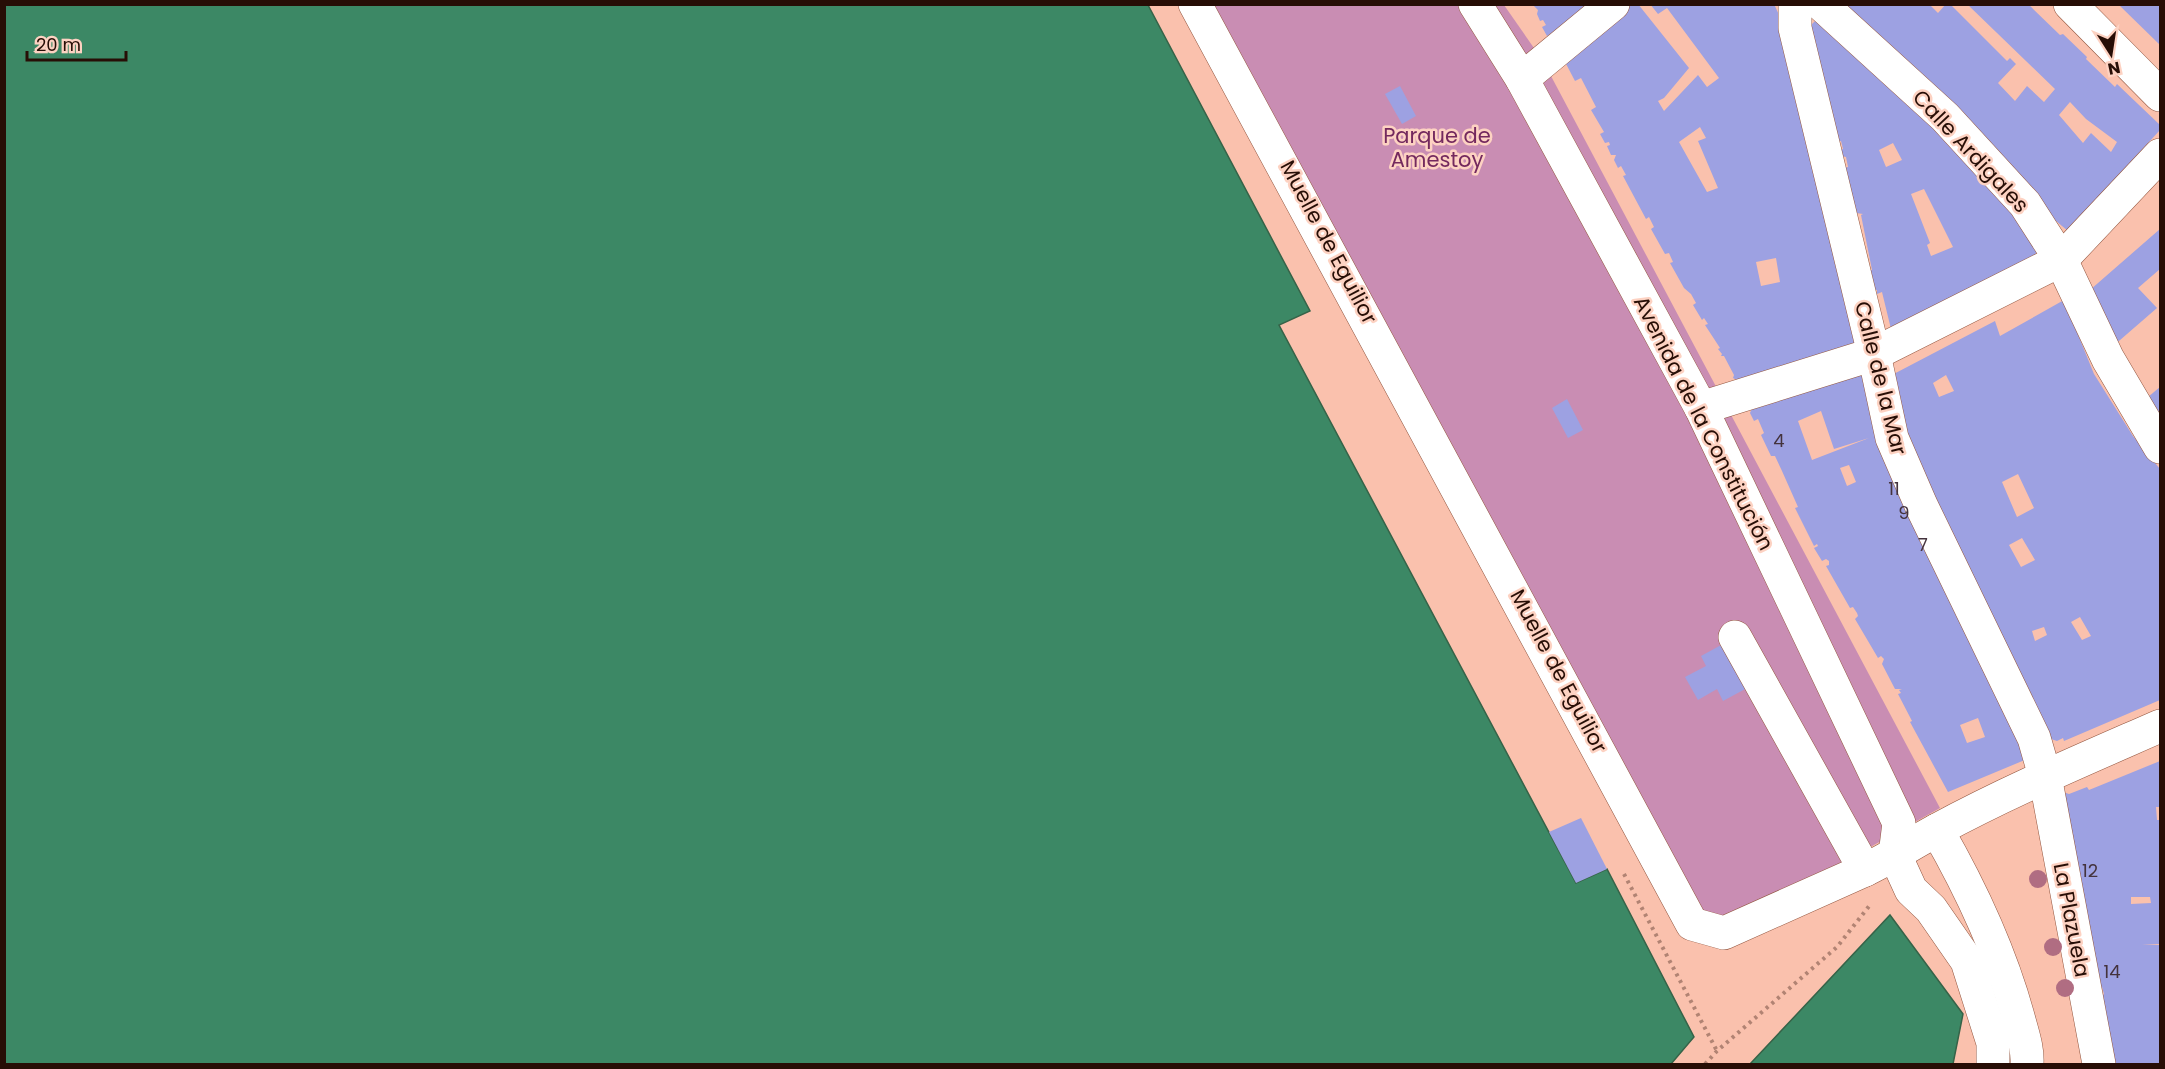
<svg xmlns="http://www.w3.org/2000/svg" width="2165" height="1069" font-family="Poppins,sans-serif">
	<rect width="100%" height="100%" fill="#fac1ad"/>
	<polygon fill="#c98db3" points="1209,5 1504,5 1543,61 1940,808 1731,925 1709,922"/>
	<g fill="#3c8865" stroke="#366348" stroke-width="1.5">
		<polygon points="5,4 1148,5 1310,311 1279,325 1576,883 1607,869 1694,1037 1671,1064 5,1064"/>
		<polygon points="1890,915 1963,1014 1953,1064 1750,1064"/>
	</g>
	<g fill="#9da1e2" fill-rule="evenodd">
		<polygon points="1532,4 1598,4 1547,36 1542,27 1546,25 1543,20 1540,21 1537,14 1538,10"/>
		<path d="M1631 4H1638L1689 68 1664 98 1658 101 1664 111 1698 75 1707 87 1719 78 1667 8 1658 14 1650 4H1774L1780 17 1858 347 1743 383 1733 378 1734 375 1724 356H1721L1722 354 1718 349 1720 348 1705 325 1708 324 1704 318 1702 320 1693 305 1696 303 1691 294 1684 288 1670 263 1673 262 1669 253 1665 254 1651 229 1654 227 1649 217 1646 219 1623 176 1626 175 1621 166 1618 168 1614 160 1616 155H1611L1607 146 1610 145 1609 142 1605 143 1600 134 1604 132 1591 110 1596 107 1581 78 1575 81 1564 60ZM1700 127 1706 138 1698 141 1718 188 1707 192 1679 142ZM1776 258 1780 282 1761 286 1756 262Z"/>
		<path d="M1840 4H1929L1938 13 1946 4H1950L2007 61 2010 58 2016 64 1998 83 2015 101 2027 86 2044 102 2055 89 1967 4H2028L2060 35 2063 34 2087 57 2086 59 2115 87 2117 84 2160 125V130L2068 231 2056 221 2054 224ZM2070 102 2086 119 2117 142 2111 152 2091 133 2083 143 2059 115Z"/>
		<polygon points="2118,4 2160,4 2160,45"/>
		<path d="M1817 19 1981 170 2037 250 2033 261 1891 329 1882 292 1877 294V290H1874L1869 271 1872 270 1861 215 1863 214 1856 213 1844 168 1848 167 1846 157 1841 156 1839 150 1843 149 1841 141 1838 142 1803 33ZM1893 143 1902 160 1886 167 1879 150ZM1924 189 1953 247 1931 256 1927 245 1930 243 1911 194Z"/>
		<polygon points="1400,86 1416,116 1402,124 1385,94"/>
		<polygon points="2160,229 2160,269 2138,288 2157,308 2112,347 2090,290"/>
		<path d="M2064 300 2094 374 2133 436 2160 469V700L2064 741 2063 738 2057 741 2048 738 2011 654 2008 655 1903 435 1888 377 1995 321 2000 336ZM1946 375 1954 391 1939 397 1933 383ZM2018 474 2034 508 2017 517 2002 482ZM2022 538 2035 560 2021 567 2009 545ZM2080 617 2091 636 2082 640 2071 622ZM2044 627 2047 635 2035 641 2032 631Z"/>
		<path d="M1863 369 2032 757 1948 792 1910 722 1912 721 1898 694 1901 693 1899 690 1902 689H1895L1882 664 1884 659 1881 656 1878 658 1855 619 1858 616 1857 613 1853 607 1850 608 1826 566 1829 565V561L1826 559 1822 561 1814 548 1818 546 1817 544 1814 546 1795 508 1798 507 1782 471 1775 456H1771L1761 435 1764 433 1758 419 1754 421 1750 413 1755 402ZM1821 411 1834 449 1869 438 1812 460 1798 421ZM1849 465 1856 482 1847 486 1840 468ZM1978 718 1985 737 1967 743 1960 725Z"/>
		<polygon points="2160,387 2160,415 2148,397"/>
		<polygon points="1567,399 1583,430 1568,438 1552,408"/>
		<polygon points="1723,644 1747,688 1723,701 1717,689 1698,700 1685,677 1706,666 1701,656"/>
		<path d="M2160 761V807H2156L2157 820H2160V944L2142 945H2160V1064L2114 1063 2101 998 2104 994 2102 987H2099L2092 956 2095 955 2061 797 2066 793 2069 794 2087 787 2089 790ZM2131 897H2150L2151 903 2131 904Z"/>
		<polygon points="1581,818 1607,869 1576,883 1549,832"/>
	</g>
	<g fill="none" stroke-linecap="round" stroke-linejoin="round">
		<g stroke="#92553e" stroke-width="34">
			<g id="minor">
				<polyline points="1195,4 1692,924 1724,933 1865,870"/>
				<polyline points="1475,4 1522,79 1701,408 1899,823 1895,855"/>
				<polyline points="1795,4 1795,28 1874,354 1892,438 1921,505 2034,738 2045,776 2099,1064"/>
				<polyline points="1821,4 1945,117 2025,204 2061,260 2108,359 2160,447"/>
				<polyline points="2070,4 2160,95"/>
				<polyline points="1522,79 1613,4"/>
				<polyline points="1701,408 1874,354 2061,260 2160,155"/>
				<path d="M1735 637 1865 870C1890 858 1913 843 1937 830 2009 791 2085 759 2160 726"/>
				<path d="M1937 830C1971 889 2001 953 2019 1020 2023 1035 2028 1049 2027 1064"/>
				<polyline points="1895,855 1911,890 1931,909 1967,961 1993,1043 1993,1064"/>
			</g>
		</g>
		<g stroke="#b18373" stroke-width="4" stroke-dasharray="3 4.5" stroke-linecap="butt">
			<polyline points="1624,874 1717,1051"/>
			<polyline points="1705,1064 1717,1051 1837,947 1870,905"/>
		</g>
		<use href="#minor" stroke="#fff" stroke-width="33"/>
	</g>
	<g fill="#b06d82">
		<circle cx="2038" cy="879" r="9"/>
		<circle cx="2053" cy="947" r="9"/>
		<circle cx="2065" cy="988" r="9"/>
	</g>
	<g text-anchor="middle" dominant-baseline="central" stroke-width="5" stroke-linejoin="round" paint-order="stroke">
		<g font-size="18" fill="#44333d">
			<text x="1779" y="440">4</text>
			<text x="1894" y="488">11</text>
			<text x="1904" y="512">9</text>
			<text x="1923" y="544">7</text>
			<text x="2090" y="870">12</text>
			<text x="2112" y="971">14</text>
		</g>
		<g font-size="21" fill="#74295e" stroke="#fdd2c2">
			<text x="1437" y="135">Parque de<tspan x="1437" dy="24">Amestoy</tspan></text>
		</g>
		<g font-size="21" fill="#270e06" stroke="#fdd2c2">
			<text transform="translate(1971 151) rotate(47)">Calle Ardigales</text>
			<text transform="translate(1329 242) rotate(62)">Muelle de Eguilior</text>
			<text transform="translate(1881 378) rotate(76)">Calle de la Mar</text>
			<text transform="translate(1704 423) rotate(63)">Avenida de la Constitución</text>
			<text transform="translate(1559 671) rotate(62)">Muelle de Eguilior</text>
			<text transform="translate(2072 920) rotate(79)">La Plazuela</text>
		</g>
	</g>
	<rect width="2165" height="1069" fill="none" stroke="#270e06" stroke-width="12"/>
	<g transform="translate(2111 54) rotate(168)" stroke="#fdd2c2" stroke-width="4.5" paint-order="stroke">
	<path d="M0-4.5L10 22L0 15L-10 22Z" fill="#270e06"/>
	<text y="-9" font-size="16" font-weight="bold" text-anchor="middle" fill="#270e06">N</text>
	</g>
	<path d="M27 51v9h99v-9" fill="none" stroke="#270e06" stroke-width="3"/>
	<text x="36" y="51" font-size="18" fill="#270e06" stroke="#fdd2c2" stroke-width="4.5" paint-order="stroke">20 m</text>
</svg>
